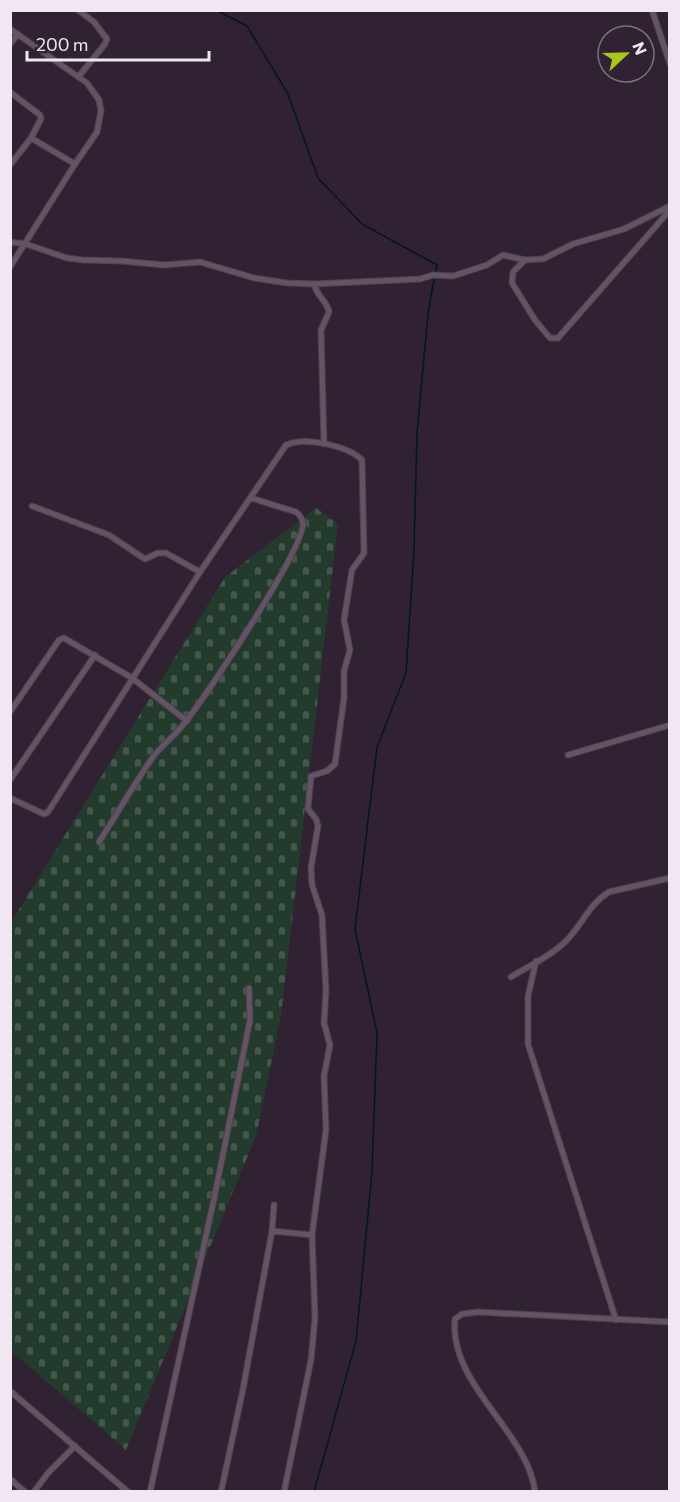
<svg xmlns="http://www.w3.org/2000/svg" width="680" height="1502" font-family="Commissioner,sans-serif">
	<defs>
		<pattern id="cemetery-stones" width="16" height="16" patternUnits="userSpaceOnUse" patternTransform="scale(1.5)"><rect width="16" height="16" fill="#223b2d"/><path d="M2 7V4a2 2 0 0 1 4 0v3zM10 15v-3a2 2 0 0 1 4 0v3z" fill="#43574c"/></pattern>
	</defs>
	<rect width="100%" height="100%" fill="#302232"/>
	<polygon fill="url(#cemetery-stones)" points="316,508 338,524 281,1016 256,1136 126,1450 11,1351 10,924 225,577"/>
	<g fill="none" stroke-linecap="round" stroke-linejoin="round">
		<g stroke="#001624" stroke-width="1.5">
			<polyline points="216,10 247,26 288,94 318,178 362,224 437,265 435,274"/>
			<polyline points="314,1492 356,1341 372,1172 377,1033 355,929 377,747 406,673 414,551 417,433 428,314 434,279"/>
		</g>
		<g stroke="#4c404e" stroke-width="7">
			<g id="street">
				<polyline points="78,10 94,22 107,39 105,44 79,76"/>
				<polyline points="652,10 670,64"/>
				<polyline points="10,29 87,83 99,100 101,111 97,132 75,164 10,267"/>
				<polyline points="10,44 18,34"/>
				<polyline points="10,92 40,115 41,119 31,138 10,165"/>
				<polyline points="31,138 75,164"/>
				<polyline points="10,242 26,244 67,258 83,260 122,261 164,265 200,262 254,278 287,283 314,284 420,279 433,275 453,276 487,265 503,255 525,260 543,259 573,244 624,229 670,206"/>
				<polyline points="525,260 513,272 512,283 535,320 550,338 558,338 670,210"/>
				<path d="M314 284C318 298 327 301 329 312L321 330 324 444"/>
				<polyline points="32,506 109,535 145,559 158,553 166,553 200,572"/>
				<polyline points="10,712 59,640 64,638 132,678 187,721"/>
				<polyline points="568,755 670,725"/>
				<polyline points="10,780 95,655"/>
				<path d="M10 798 44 814 48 812 200 572 286 445C305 436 348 446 362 460L364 553 352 570 344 620 350 650 344 671V698L335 764 327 771 311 776 308 809 316 819 318 826 311 868 312 885 322 915 326 991 324 1023 330 1045 324 1076 326 1130 312 1235 315 1317 311 1360 284 1492"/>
				<path d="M99 842C117 814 134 784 153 757 163 744 177 734 187 720 208 693 304 549 303 523 302 518 300 515 296 512L251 498"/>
				<polyline points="536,961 528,996 528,1044 616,1320"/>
				<path d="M511 977C529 966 551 956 566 941 582 925 589 904 609 892L670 878"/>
				<polyline points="272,1231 312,1235"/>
				<polyline points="10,1391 128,1492"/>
				<polyline points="10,1479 25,1492"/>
				<polyline points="34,1492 48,1473 75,1446"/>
				<polyline points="150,1492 214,1199 250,1020 249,988"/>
				<polyline points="221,1492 243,1389 272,1231 274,1205"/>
				<path d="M535 1492C529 1433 448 1384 455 1319L462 1314 478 1312 670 1322"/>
			</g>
		</g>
		<use href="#street" stroke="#635365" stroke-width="5"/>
	</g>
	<rect width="680" height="1502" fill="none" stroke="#f1e7f2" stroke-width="24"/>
	<g transform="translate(626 54) rotate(68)"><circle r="28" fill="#302232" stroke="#7d717f" stroke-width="1.5"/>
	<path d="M0-4.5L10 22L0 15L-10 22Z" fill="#a8c71c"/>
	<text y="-9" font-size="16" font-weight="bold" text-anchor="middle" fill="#f1e7f2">N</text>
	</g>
	<path d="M27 51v9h182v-9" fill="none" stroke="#f1e7f2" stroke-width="3"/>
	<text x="36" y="51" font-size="18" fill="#f1e7f2" stroke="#302232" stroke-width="4.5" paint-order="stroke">200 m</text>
</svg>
